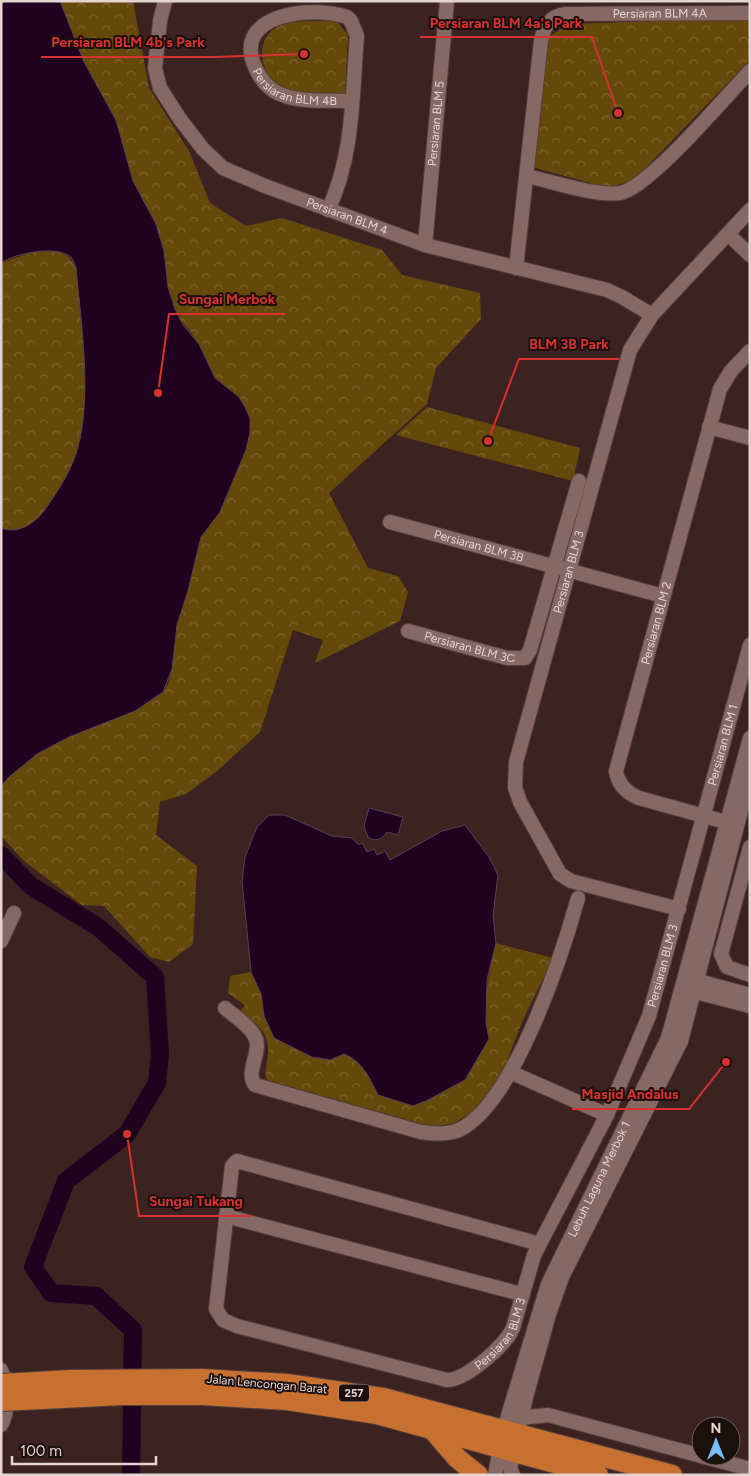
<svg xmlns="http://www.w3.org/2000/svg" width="751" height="1476" font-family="Figtree,sans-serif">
	<defs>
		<pattern id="forest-crowns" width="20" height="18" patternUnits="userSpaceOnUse" patternTransform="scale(1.25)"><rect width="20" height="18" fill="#65490b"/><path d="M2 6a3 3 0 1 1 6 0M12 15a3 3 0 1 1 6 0" fill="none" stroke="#7b622e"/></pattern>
	</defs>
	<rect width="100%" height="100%" fill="#3c2321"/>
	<g fill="url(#forest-crowns)">
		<polygon points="60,1 133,1 149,88 189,151 210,203 246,226 282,218 382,250 402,275 480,293 481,319 436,368 427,404 329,493 368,568 398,576 408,592 400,621 315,663 323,640 293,630 260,732 217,771 186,794 160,802 156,835 197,866 193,944 169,962 150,957 104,906 82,905 24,861 1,836 1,786 9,777 37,754 69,737 135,711 163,692 168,684 172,669 177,625 201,537 220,512 246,450 239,397 216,378 191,332 178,317 168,287 164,251 156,224 133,181 116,120 84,62"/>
		<polygon points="750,18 750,60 634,180 614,186 598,185 532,167 546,39 568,24"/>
		<path d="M337 21 348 35 345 96C330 95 290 97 280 89 271 82 262 67 262 56 262 14 306 22 337 21Z"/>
		<path d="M36 251C55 252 67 249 76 268 80 326 93 390 78 447 72 470 59 489 46 508 37 522 19 535 1 528V263Z"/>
		<polygon points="427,407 580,448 573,481 396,435"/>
		<path d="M496 943 553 958 523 1020 502 1074 478 1108 455 1123 433 1127 267 1080C263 1068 269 1061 268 1049 268 1030 253 1022 240 1011L245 1005 228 993 230 976 251 972 261 994 264 1016 301 1051 312 1057 330 1060 344 1054C362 1061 370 1078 378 1095L447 1088 465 1080 489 1039C482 1006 488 975 496 943Z"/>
	</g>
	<g fill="#20011f" stroke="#5b4055">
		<path d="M1 1H60L84 62 116 120 133 181 156 224 164 251 168 287 175 309 183 325 199 344 215 378 239 397 245 407 250 418V433L246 450 220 512 201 537 188 591 177 625 172 669 163 692 135 711 69 737 37 754 9 777 1 786V528C19 535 37 522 46 508 59 489 72 470 78 447 92 395 81 322 76 268 75 265 73 260 71 257 57 245 15 253 1 263Z"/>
		<path d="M369 808 403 817 398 835 387 832C382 840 375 842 368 837L364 826Z"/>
		<path d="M269 815H285L332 836 352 838 359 845 362 843 367 852 374 849 377 855 385 851 390 860 442 831 465 825 489 857 498 875 493 915 496 943 487 980 486 1023 489 1039 465 1080 426 1101 413 1106 378 1095C370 1078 362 1061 344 1054L330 1060 312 1057 274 1038 264 1016 261 994 251 972 242 881 245 857 257 827Z"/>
	</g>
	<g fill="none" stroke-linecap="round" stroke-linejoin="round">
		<polyline stroke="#20011f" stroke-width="18" points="1,855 31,886 98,927 155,977 160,1054 157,1083 127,1134 66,1181 33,1267 51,1293 96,1296 133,1330 131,1475"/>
		<g stroke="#55403e" stroke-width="16">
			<g id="minor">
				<path id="s1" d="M165 1 160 21 155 68 160 88 180 119 203 149 223 168 265 186 425 245 607 290 622 297 652 315"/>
				<path d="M527 176C554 182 593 196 620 193 648 189 727 95 750 71"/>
				<path id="s2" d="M328 210C354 156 352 94 357 36L351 21 347 17C314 5 231 13 255 67 260 79 268 89 280 94 300 103 330 100 351 101"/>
				<polyline points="728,234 750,255"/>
				<path id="s3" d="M425 245 447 1"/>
				<path id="s4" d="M516 268 541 41C544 26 550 16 566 14L750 13"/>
				<polyline points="709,427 750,438"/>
				<path id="s5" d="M390 522 663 596"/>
				<path id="s6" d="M408 631 507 658H525L530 650 579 481"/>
				<path id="s7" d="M733 824 639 798C627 793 618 785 616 771L720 389 731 371 750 351"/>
				<polyline points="750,847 721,954 727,967 750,975"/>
				<path id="s8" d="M679 909 571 881 560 874 520 802 515 787 516 762 630 350 652 315 750 210"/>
				<polyline points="1,941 14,913"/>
				<polyline points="687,978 750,995"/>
				<polyline points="684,989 750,1006"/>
				<path d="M225 1008C234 1016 248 1024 254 1035 264 1051 244 1071 255 1085L421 1132C434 1134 447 1135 459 1130 514 1104 562 955 578 898"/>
				<polyline points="510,1072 607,1115"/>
				<polyline points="226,1216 521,1294"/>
				<path id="s9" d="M540 1244 237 1161 232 1166 216 1309 223 1320 237 1326 447 1380C466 1380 506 1345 513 1328L534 1255 607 1115 649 1016 750 645"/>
				<path d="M1 1370C8 1383 9 1412 1 1425"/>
				<polyline points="520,1418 548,1415 750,1469"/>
				<path id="s10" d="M495 1475 504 1429 548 1284 668 1038 750 738"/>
				<polyline points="513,1475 510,1468 526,1397 549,1314 562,1277 681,1041 750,776"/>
			</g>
		</g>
		<g stroke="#55403e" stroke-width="22">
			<g id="highway">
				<polyline points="202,1379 287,1384 383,1398 672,1475"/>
				<polyline points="203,1395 287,1400 377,1414 598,1475"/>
				<polyline points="432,1429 457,1458 478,1475"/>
			</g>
		</g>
		<use href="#minor" stroke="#866865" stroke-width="14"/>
		<use href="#highway" stroke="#c7702f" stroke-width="20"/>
		<g stroke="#55403e" stroke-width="22" stroke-linecap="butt">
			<g id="highway-bridge">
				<polyline points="1,1384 71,1380 202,1379"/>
				<polyline points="1,1401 123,1395 203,1395"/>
			</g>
		</g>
		<use href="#highway-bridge" stroke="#c7702f" stroke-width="20"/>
	</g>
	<g text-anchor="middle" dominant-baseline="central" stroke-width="4" stroke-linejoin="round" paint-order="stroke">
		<rect fill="#1c100f" stroke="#a99998" stroke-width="1" x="339" y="1384.5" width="30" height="17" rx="4"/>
		<g font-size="11" font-weight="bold" fill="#e6d4d2">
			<text x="354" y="1393">257</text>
		</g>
		<g font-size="12" fill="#e6d4d2" stroke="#1c100f">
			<text stroke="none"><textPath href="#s4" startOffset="362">Persiaran BLM 4A</textPath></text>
			<text stroke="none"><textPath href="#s2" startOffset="381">Persiaran BLM 4B</textPath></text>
			<text stroke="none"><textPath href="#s3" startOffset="122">Persiaran BLM 5</textPath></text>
			<text stroke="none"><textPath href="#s1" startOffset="324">Persiaran BLM 4</textPath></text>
			<text stroke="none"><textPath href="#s5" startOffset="92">Persiaran BLM 3B</textPath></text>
			<text stroke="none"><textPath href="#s8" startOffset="445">Persiaran BLM 3</textPath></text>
			<text stroke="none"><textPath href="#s7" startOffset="288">Persiaran BLM 2</textPath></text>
			<text stroke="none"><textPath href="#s6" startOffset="64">Persiaran BLM 3C</textPath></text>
			<text stroke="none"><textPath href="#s9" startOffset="1419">Persiaran BLM 1</textPath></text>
			<text stroke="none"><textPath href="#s9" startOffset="1190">Persiaran BLM 3</textPath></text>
			<text stroke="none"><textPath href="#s10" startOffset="315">Lebuh Laguna Merbok 1</textPath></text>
			<text stroke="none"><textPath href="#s9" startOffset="785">Persiaran BLM 3</textPath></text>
			<text transform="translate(267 1384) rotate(5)">Jalan Lencongan Barat</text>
		</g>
	</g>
	<path fill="none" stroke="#d73130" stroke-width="2" d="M618 113L592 37H420M304 54L215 57H41M158 393L169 314H285M488 441L519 359H619M726 1062L689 1109H572M127 1134L139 1216H252"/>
	<g fill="#d73130" stroke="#1c100f" stroke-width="2">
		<circle cx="618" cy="113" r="5"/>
		<circle cx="304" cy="54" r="5"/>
		<circle cx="158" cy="393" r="5"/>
		<circle cx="488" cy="441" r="5"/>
		<circle cx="726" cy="1062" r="5"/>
		<circle cx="127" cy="1134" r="5"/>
	</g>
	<g font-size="14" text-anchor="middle" font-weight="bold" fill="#d73130" stroke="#1c100f" stroke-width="4" stroke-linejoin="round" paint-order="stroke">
		<text x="506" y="28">Persiaran BLM 4a's Park</text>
		<text x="128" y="47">Persiaran BLM 4b's Park</text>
		<text x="227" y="304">Sungai Merbok</text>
		<text x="569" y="349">BLM 3B Park</text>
		<text x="630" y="1099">Masjid Andalus</text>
		<text x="196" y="1206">Sungai Tukang</text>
	</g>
	<rect width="751" height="1476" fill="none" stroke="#e6d4d2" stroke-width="5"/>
	<g transform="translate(716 1441)"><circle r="24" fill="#1c100f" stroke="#6d5e5d"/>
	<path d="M0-4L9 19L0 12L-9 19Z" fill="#78bff7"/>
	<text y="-8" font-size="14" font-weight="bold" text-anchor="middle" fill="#e6d4d2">N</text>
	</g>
	<path d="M12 1456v8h144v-8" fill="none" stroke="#e6d4d2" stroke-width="2.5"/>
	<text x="20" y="1456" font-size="15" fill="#e6d4d2" stroke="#1c100f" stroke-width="4" paint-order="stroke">100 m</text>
</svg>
